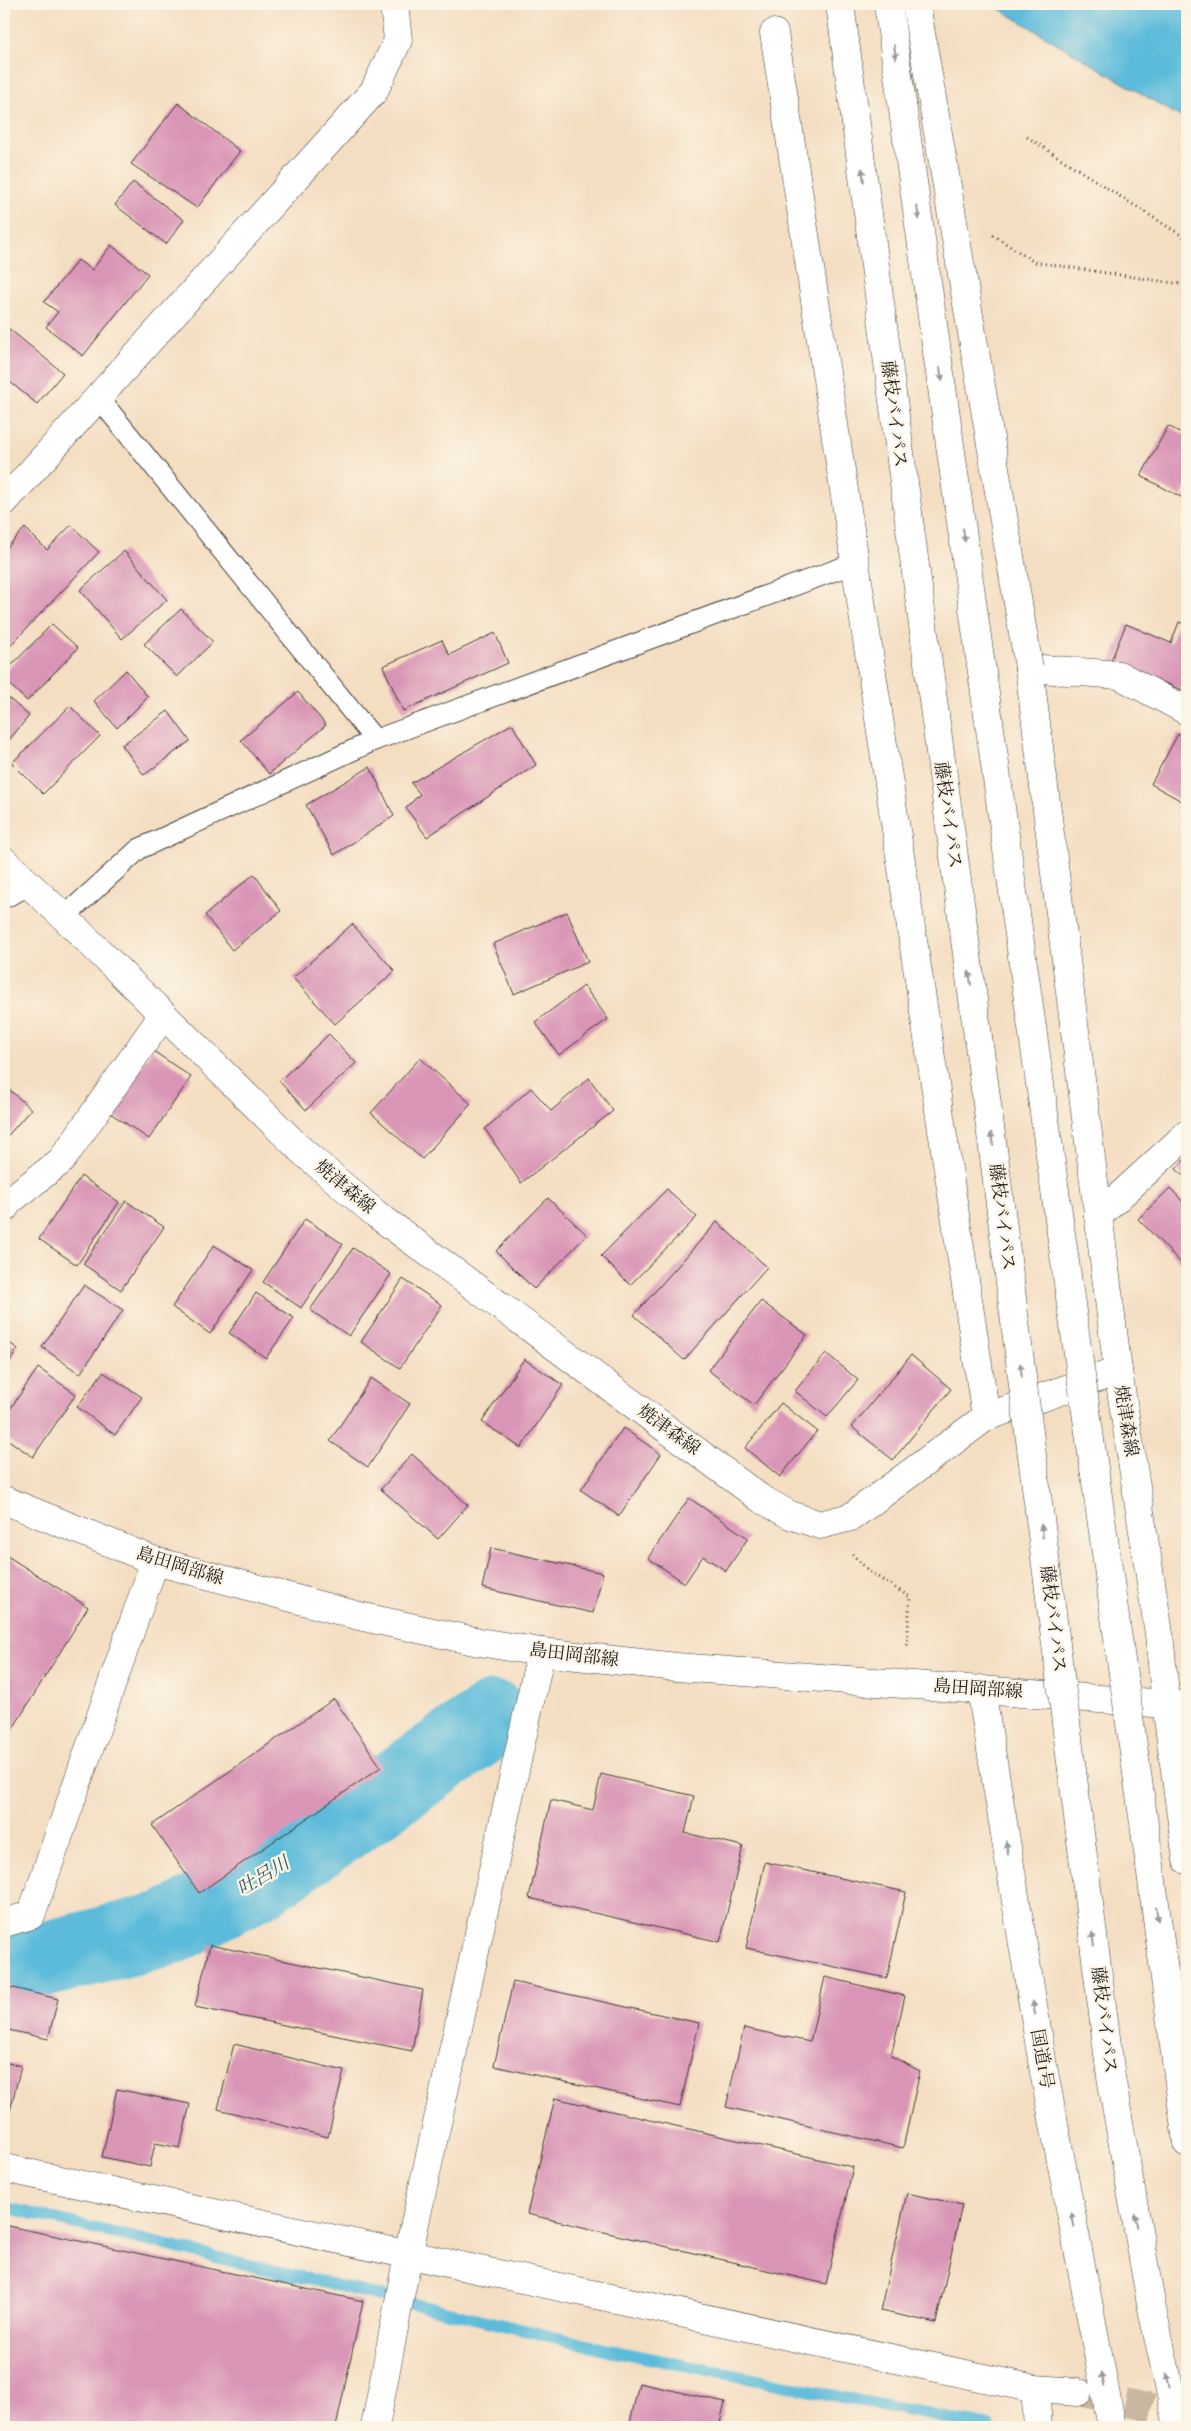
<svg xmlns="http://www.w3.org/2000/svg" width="1191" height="2431" font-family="'IM FELL French Canon','Noto Serif JP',serif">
	<rect width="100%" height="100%" fill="#fcf5e5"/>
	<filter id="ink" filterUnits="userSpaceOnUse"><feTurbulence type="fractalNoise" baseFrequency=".02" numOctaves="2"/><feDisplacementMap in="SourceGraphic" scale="10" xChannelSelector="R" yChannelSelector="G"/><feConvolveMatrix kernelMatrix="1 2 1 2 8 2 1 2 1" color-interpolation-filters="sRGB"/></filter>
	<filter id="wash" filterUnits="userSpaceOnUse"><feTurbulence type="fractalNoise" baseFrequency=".0096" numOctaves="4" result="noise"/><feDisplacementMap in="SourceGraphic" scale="20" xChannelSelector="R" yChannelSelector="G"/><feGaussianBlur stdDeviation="1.12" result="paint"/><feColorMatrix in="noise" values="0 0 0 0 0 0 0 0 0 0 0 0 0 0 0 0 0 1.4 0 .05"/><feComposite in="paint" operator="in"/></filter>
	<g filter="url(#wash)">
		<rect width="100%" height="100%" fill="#f4dec2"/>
		<polygon fill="#5cbbda" stroke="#3c6c7b" points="991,4 1187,4 1187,121"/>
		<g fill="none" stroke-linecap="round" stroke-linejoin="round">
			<polyline stroke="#5cbbda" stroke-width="12" points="4,2207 609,2350 989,2427"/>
			<polyline stroke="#5cbbda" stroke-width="76" points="4,1970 168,1928 261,1880 494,1719"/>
		</g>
		<g id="blocks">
			<g fill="#d995b6">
				<polygon points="178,103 240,151 197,208 131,164"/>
				<polygon points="133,182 184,220 166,244 115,205"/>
				<polygon points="111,245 148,274 83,356 46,327 58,312 44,302 78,260 92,270"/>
				<polygon points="7,327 63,373 37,404 4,377 4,331"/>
				<polygon points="1168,426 1187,436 1187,485 1181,497 1141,476"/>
				<polygon points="71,525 99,552 7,649 4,646 4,551 25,528 47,550"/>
				<polygon points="124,551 167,600 122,639 80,590"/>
				<polygon points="181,609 213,642 177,677 144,644"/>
				<polygon points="1179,622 1187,625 1187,692 1111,661 1126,624 1171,643"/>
				<polygon points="52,624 78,648 27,701 4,679 4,673"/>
				<polygon points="495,633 508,663 403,711 383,666 442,640 449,655"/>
				<polygon points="126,670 148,697 117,728 94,701"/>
				<polygon points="298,692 326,725 269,774 241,740"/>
				<polygon points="4,694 29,716 4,746"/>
				<polygon points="70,706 100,736 43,794 12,763"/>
				<polygon points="168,711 190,741 144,775 122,745"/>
				<polygon points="512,724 536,765 427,837 406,808 420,794 411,783"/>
				<polygon points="1178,734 1187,739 1187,804 1151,784"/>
				<polygon points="370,767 394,816 334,855 306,805"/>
				<polygon points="254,874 281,911 232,950 205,915"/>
				<polygon points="567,912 588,962 514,994 493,944"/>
				<polygon points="352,924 395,971 335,1024 293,978"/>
				<polygon points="584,986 608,1019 559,1055 535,1022"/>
				<polygon points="329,1034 356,1063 306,1110 279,1081"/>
				<polygon points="152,1050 191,1077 149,1139 110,1113"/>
				<polygon points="420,1058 471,1104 422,1159 371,1113"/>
				<polygon points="4,1065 9,1070 4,1082"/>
				<polygon points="589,1078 613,1111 521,1183 485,1129 531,1088 551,1111"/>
				<polygon points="4,1085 31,1109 4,1140"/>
				<polygon points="1187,1157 1187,1179 1176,1169"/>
				<polygon points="81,1176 119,1202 77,1265 39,1239"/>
				<polygon points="1170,1188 1187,1206 1187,1269 1138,1219"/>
				<polygon points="667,1189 697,1217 630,1285 601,1256"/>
				<polygon points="548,1198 587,1235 534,1289 496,1251"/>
				<polygon points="126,1201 164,1227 121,1290 83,1264"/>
				<polygon points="305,1219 343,1244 301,1308 263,1282"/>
				<polygon points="717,1222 767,1267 684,1360 634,1315"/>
				<polygon points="214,1245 253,1270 210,1334 172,1307"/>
				<polygon points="353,1248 391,1274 349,1336 310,1310"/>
				<polygon points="403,1279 442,1305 400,1368 361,1342"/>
				<polygon points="84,1285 123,1310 80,1374 42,1347"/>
				<polygon points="256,1293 294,1318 266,1358 229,1333"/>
				<polygon points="761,1301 807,1335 754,1405 708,1370"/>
				<polygon points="4,1339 18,1349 4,1370"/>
				<polygon points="826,1353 858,1380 827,1417 795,1391"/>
				<polygon points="911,1355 951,1389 893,1460 852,1427"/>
				<polygon points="524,1359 563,1385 521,1448 482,1422"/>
				<polygon points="38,1368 76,1394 33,1457 4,1437 4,1418"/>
				<polygon points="103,1372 142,1397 115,1435 77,1407"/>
				<polygon points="371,1378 410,1404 368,1467 330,1441"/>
				<polygon points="781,1403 817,1431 780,1477 745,1448"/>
				<polygon points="623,1428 661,1454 619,1516 581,1490"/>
				<polygon points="412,1454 468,1505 438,1539 381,1489"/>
				<polygon points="689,1498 748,1538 726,1571 703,1556 685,1583 648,1558"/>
				<polygon points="491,1548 603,1573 593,1613 482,1588"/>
				<polygon points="4,1554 88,1607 4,1743"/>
				<polygon points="334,1699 381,1767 199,1893 152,1825"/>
				<polygon points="601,1774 694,1796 685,1833 743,1846 720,1942 529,1898 551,1800 593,1810"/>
				<polygon points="765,1862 906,1892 887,1978 746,1948"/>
				<polygon points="210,1945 423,1990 412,2051 195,2007"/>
				<polygon points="825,1977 905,1996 891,2056 920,2071 903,2148 726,2107 744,2028 810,2042"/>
				<polygon points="513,1982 699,2023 680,2107 494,2066"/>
				<polygon points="5,1986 58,1999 48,2039 4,2029"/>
				<polygon points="234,2044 344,2071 328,2137 218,2109"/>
				<polygon points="4,2062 21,2066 4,2136"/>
				<polygon points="117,2089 190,2104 180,2148 155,2143 150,2167 102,2157"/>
				<polygon points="555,2098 853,2167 826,2284 527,2214"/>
				<polygon points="907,2193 962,2205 936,2323 880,2311"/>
				<polygon points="4,2225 363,2301 336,2427 4,2427"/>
				<polygon points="639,2383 725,2402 719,2427 629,2427"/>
			</g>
		</g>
	</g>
	<g filter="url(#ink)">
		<use href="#blocks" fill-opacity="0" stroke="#3c3935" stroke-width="1"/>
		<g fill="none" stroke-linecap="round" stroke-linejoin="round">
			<polyline stroke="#c9b7a1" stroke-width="28" stroke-dasharray="28 14" stroke-linecap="butt" points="1084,2393 1187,2416"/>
			<g stroke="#3c3935" stroke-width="22">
				<g id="lane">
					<polyline points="98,397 375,740"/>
					<polyline points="4,898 30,885"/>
					<polyline points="64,917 139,849 375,740 855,563"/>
				</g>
			</g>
			<g stroke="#3c3935" stroke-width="29">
				<g id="street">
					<polyline points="774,33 986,1417"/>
					<polyline points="4,502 374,91 398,40 394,4"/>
					<polyline points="1029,668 1119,675 1187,711"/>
					<polyline points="4,1209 8,1202 61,1161 163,1015"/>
					<polyline points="1098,1216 1187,1134"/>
					<polyline points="4,1923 31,1915 155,1561"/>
					<polyline points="4,2168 1035,2389 1078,2392"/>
					<polyline points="1035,2389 1038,2427"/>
					<polyline points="375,2427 408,2255 541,1652"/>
				</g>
			</g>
			<g stroke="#3c3935" stroke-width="29">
				<g id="secondary">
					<polyline points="1029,668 1118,1371"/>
					<polyline points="4,1500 155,1561 359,1616 479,1642 541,1652 677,1667 1166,1704"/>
				</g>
			</g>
			<g stroke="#3c3935" stroke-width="29">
				<polyline id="primary" points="4,861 64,917 302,1151 376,1214 760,1498 790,1515 820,1525 851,1517 986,1417 1118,1371 1159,1634 1166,1704 1187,1705"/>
			</g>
			<g stroke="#3c3935" stroke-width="29">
				<g id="highway">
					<polyline points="981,1689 1044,2072 1112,2427"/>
					<polyline points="1166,1704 1187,1860"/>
					<polyline points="1072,1770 1111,2077 1152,2309 1178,2427"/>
					<polyline points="1150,1866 1187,2143"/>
				</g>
			</g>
			<g stroke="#3c3935" stroke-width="3" stroke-dasharray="1 4" stroke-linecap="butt">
				<polyline points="1027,137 1187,239"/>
				<polyline points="993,235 1034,262 1187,285"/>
				<polyline points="852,1554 871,1573 910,1597 907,1648"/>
			</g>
			<use href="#lane" stroke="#fff" stroke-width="20"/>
			<use href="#street" stroke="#fff" stroke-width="28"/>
			<use href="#secondary" stroke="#fff" stroke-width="28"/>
			<use href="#primary" stroke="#fff" stroke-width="28"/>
			<use href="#highway" stroke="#fff" stroke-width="28"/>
			<g stroke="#3c3935" stroke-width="29" stroke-linecap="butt">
				<polyline id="secondary-bridge" points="916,4 1029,668"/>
			</g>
			<g stroke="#3c3935" stroke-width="29" stroke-linecap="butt">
				<g id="highway-bridge">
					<polyline points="840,4 993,1149 1072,1770"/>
					<polyline points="888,4 1150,1866"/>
				</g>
			</g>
			<use href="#secondary-bridge" stroke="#fff" stroke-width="28"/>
			<use href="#highway-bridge" stroke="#fff" stroke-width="28"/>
		</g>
		<defs><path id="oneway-solid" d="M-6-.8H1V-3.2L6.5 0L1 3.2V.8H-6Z" transform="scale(1.25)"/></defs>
		<g fill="#999">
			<use href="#oneway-solid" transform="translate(895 52) rotate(82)"/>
			<use href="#oneway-solid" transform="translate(863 175) rotate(-98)"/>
			<use href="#oneway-solid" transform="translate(918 213) rotate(82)"/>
			<use href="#oneway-solid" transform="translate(941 374) rotate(82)"/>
			<use href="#oneway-solid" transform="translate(964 535) rotate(82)"/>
			<use href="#oneway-solid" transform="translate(970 978) rotate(-98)"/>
			<use href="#oneway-solid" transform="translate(992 1139) rotate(-98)"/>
			<use href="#oneway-solid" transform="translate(1021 1370) rotate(-97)"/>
			<use href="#oneway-solid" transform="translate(1042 1531) rotate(-97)"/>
			<use href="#oneway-solid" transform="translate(1007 1848) rotate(-99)"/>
			<use href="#oneway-solid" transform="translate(1157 1914) rotate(82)"/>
			<use href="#oneway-solid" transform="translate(1093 1939) rotate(-97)"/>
			<use href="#oneway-solid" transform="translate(1034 2008) rotate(-99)"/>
			<use href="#oneway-solid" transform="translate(1073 2220) rotate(-101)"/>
			<use href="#oneway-solid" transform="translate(1136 2220) rotate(-100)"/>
			<use href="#oneway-solid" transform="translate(1103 2379) rotate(-101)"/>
			<use href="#oneway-solid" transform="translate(1168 2380) rotate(-102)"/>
		</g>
	</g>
	<g text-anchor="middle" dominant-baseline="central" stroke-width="4.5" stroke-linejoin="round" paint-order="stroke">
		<g font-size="18" fill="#1c1c1c" stroke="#fcf5e5">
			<text transform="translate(894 414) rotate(83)">藤枝バイパス</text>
			<text transform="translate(948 815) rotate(82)">藤枝バイパス</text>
			<text transform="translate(345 1187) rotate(40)">焼津森線</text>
			<text transform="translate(1002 1217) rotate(83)">藤枝バイパス</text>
			<text transform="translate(1126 1421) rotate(81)">焼津森線</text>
			<text transform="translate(669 1430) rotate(36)">焼津森線</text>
			<text transform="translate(180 1566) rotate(17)">島田岡部線</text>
			<text transform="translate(1053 1619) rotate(83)">藤枝バイパス</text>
			<text transform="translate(574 1655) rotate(7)">島田岡部線</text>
			<text transform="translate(978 1689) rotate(4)">島田岡部線</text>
			<text transform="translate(1104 2020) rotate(83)">藤枝バイパス</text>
			<text transform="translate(1042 2059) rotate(80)">国道1号</text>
		</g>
		<g font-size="19" font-style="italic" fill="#365c68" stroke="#fcf5e5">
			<text transform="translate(263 1876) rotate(-31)">吐呂川</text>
		</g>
	</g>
	<rect width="1191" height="2431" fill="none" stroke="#fcf5e5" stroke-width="20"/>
</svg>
